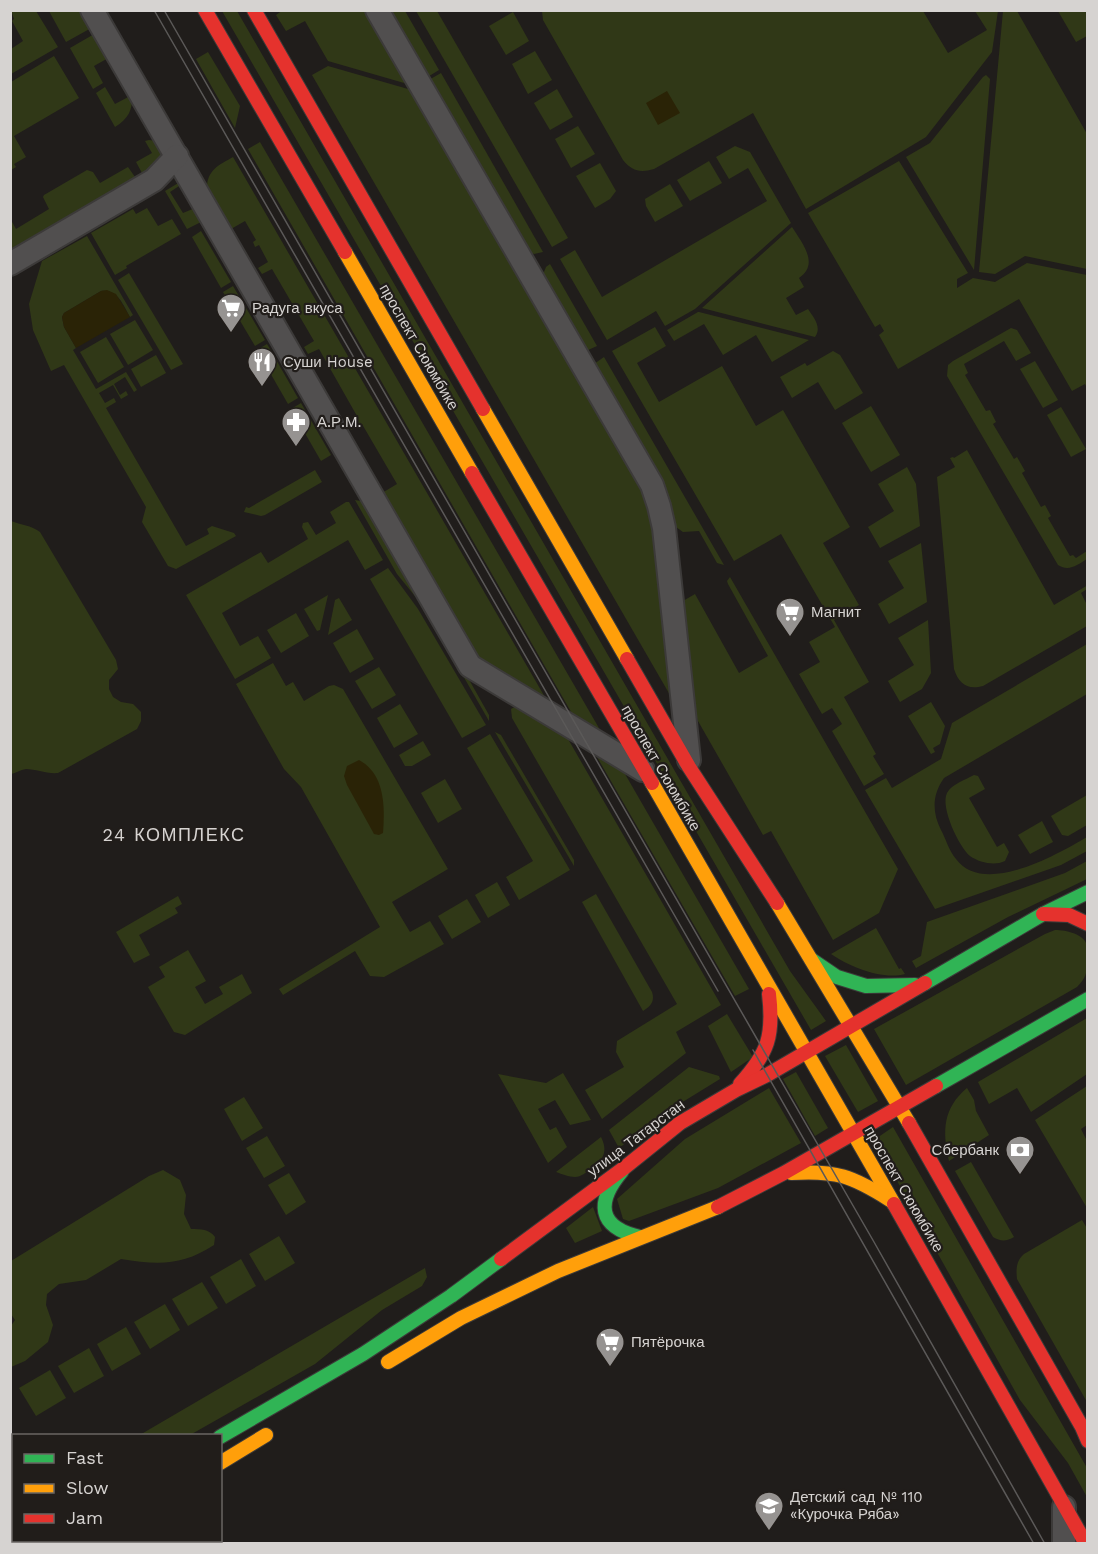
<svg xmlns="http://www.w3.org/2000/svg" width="1098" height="1554" font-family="'Work Sans',sans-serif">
	<rect width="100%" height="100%" fill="#201d1b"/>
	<g fill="#303817">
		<polygon points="11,10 36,11 58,47 11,74 11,49 23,41 12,21 14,19"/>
		<polygon points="283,10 368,11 411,85 328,61 305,21 286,31 276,15"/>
		<polygon points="1060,10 1087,11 1087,36 1076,42 1058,11"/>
		<polygon points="49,11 83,11 93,27 66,42"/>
		<polygon points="222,11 237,11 790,971 826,1021 811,1030"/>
		<polygon points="387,11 405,11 439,70 426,78"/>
		<polygon points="416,11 437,11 568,238 552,247"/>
		<path d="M542 11H923L948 53 987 30 975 11H998L992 52 926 137 806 209 753 113 654 169C640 173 632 171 623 160L543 20Z"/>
		<polygon points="1003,11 1017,11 1087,134 1087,269 1025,256 995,274 979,272"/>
		<polygon points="513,12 529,41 506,55 489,26"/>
		<polygon points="96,33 110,57 94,66 103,83 93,89 70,48"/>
		<polygon points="535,51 552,80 528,94 512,64"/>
		<polygon points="208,52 240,106 235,128 196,59"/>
		<polygon points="54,56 79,98 14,136 26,157 14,164 16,167 11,170 11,82"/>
		<polygon points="328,66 415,91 645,491 652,508 666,607 670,695 312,75"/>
		<polygon points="441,73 543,252 534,254 529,252 427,81"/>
		<polygon points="986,75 990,79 974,270 906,157 930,143 983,77"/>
		<path d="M105 87 115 104 132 95C133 110 128 119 115 127L96 93Z"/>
		<polygon points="557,89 573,117 550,130 534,103"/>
		<polygon points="578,126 595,154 571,168 555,139"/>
		<polygon points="149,140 157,141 168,158 142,173 136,162 152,153 145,141"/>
		<polygon points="260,142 603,735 574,717 248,149"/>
		<polygon points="735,146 750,152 791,223 695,309 665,326 656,311 607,340 560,259 575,250 602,297 767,201 748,168 729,179 716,157"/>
		<path d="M233 157 546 699 479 657 473 651 382 493 397 484 362 424 351 430 347 423 357 416 319 349 308 354 304 347 314 341 272 269 262 274 258 268 268 262 259 245 255 247 253 242 256 240 245 221 231 229 207 188C207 170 219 165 233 157Z"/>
		<polygon points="709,161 722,183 690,201 677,180"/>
		<polygon points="899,161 968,273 957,279 957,288 973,278 995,282 1027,263 1087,275 1087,388 1085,384 1072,391 1019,299 898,369 879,335 884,331 880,324 875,327 808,213"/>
		<polygon points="600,163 616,191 610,199 595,208 576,176"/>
		<polygon points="128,167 135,177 11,249 11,220 16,229 49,209 43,197 44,195 87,170 93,172 100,183"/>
		<polygon points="180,182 179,186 170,192 183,213 195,208 203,221 187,229 165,191"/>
		<polygon points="670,184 683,206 655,222 646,206 645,199"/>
		<polygon points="147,208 158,226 172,219 181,234 126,266 127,268 115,275 91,233 133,209 136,214"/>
		<path d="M792 227C802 243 820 264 799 278L804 287 786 298 796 315 808 309C814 318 822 327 815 337L702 308Z"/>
		<polygon points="201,231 231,282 221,288 192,237"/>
		<path d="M87 236 133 315 130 317C123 305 118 289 101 291L64 313 62 317 64 327 76 348 73 350 96 389 126 372 137 390 134 392 125 377 114 384 120 395 126 391 128 395 121 399 113 385 99 393 105 403 114 398 116 402 106 408 186 546 209 534 207 529 212 526 234 533 236 536 176 569 168 566 142 522 146 507 64 365 51 371 33 330 29 304 42 261Z"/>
		<polygon points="550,264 597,346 586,351 542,277 546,267"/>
		<polygon points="129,273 183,364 171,370 118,280"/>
		<polygon points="233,286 265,340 255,346 223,292"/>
		<polygon points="698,312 699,312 809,340 772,362 756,335 723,355 704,324 674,341 667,330"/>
		<polygon points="135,320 153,350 128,365 110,334"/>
		<polygon points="655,327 666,346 637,363 659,402 722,366 756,426 783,410 850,527 823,543 859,605 834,620 869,682 844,697 876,754 873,756 884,774 864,786 832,731 842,724 832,708 822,714 799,674 820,662 809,642 835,627 781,534 734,561 612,351"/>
		<path d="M1011 328 1017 330 1031 353 1016 361 1004 341 964 364 968 373 965 375 986 411 990 410 996 422 993 424 1014 459 1017 457 1025 471 1022 473 1041 507 1045 505 1051 516 1048 518 1070 556 1073 555 1076 558 1087 551V559C1077 565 1069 572 1058 565L947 376 948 365 953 361Z"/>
		<polygon points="106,337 124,367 98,383 80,352"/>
		<polygon points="267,344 298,398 288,404 257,350"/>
		<polygon points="833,351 840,355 863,393 835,410 818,382 792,398 780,377 805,363 807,366"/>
		<polygon points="156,355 166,373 141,387 131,369"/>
		<polygon points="604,357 724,565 717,563 699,531 683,532 676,527 669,502 594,364"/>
		<polygon points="1035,361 1058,400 1043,408 1020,369"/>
		<polygon points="301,403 331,455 321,461 291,409"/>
		<polygon points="871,406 900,455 871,472 842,423"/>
		<polygon points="1061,407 1086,449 1071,457 1047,415"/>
		<path d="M967 450 1054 605 1088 585 1087 589 1081 593 1087 605V626L983 686C967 690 959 684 954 669L937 477 955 467 950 458 953 457 954 458Z"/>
		<polygon points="907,467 916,484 920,526 880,548 868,527 894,511 878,484"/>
		<polygon points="315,470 322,482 265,515 261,516 244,512 246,507 249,508"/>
		<polygon points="355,500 366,502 371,506 489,715 489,721 423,606 397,574"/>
		<polygon points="346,502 349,502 383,560 365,570 348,540 222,613 240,646 258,636 271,658 235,679 186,595 261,552 268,563 308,539 302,527 303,523 308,522 316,535 336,523 330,512"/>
		<path d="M11 521C21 525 31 525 40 532L116 660 118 669 109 680V689L113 697 121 702 133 704 141 712V721L137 729 58 773C46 774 36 769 26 769 20 770 16 773 11 774Z"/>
		<polygon points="921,543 927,602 889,624 878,604 904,588 888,561"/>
		<polygon points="388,568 418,609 486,725 462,738 370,579"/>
		<polygon points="730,577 898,869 879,913 833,940 771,831 763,835 698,721 693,705 683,601 695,594 739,673 768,656 728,584 727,581"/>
		<polygon points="328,595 320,630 317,631 304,609"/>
		<polygon points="339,598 352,620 328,635 335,600"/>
		<polygon points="296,613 309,636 281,653 267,630"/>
		<polygon points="928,620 931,673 922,689 900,702 888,681 914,665 898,638"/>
		<polygon points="357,629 374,659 350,673 333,643"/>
		<path d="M1087 644V694L944 778C932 795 932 812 941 830 946 839 949 851 956 859 984 897 1058 854 1087 837V851L1061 865 935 909 865 790 886 778 892 788 941 759 952 723Z"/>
		<polygon points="273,663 286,686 293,682 304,701 329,686 334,685 343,689 448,869 392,902 410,932 430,921 444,944 384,977 370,976 355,951 283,995 279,989 380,927 301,787 284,769 236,684"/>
		<polygon points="379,667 396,695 372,709 355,681"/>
		<polygon points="931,702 945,726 940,744 933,748 935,752 931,754 908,716"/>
		<polygon points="400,704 418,734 394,748 377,718"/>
		<polygon points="518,705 564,732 721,1005 676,1032 686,1053 602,1119 585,1090 624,1067 616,1052 617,1041 677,1004 512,718 511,709"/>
		<polygon points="495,732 501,735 574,860 574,866"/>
		<polygon points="490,734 570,870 519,900 506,877 533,861 467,748"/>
		<polygon points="423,741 431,755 412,766 405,766 399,755"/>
		<polygon points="593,750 621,767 749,989 735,996"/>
		<path d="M974 775 978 776 985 789 969 798 997 847 1004 843 1009 852 1005 861C995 866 980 863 970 856 959 847 940 807 947 793 952 784 965 780 974 775Z"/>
		<polygon points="445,779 462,809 438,823 421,793"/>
		<polygon points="1087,795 1087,825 1068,836 1062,835 1051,816"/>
		<polygon points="1042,821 1053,842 1030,854 1018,835"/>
		<polygon points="1087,861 1087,879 1008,917 916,968 912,961 921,956 927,922 1065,873"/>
		<polygon points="497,882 510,905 488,918 475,895"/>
		<path d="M596 894 652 992C655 1001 651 1006 643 1011L582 902Z"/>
		<polygon points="178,896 182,904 175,908 178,913 139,935 150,955 134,963 116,932"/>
		<polygon points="467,899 481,922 452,939 438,916"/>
		<path d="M876 928 899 969 901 968 905 974C882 980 850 967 831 954Z"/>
		<path d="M1055 930C1066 930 1085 934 1087 946 1088 951 1087 957 1087 961 1087 973 1086 978 1077 987L906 1085 874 1029 1045 934Z"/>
		<polygon points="188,950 206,981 195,987 205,1004 223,994 219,987 242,974 252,993 185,1035 174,1032 148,987 165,977 159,967"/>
		<polygon points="727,1014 753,1057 731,1072 708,1026"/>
		<polygon points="1087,1018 1087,1074 1031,1112 1017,1088 989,1104 978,1082"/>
		<polygon points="846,1045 878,1101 858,1112 825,1056"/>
		<polygon points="689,1067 719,1076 720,1079 668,1111 619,1148 609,1130"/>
		<polygon points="796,1072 828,1128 815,1136 783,1079"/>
		<polygon points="563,1073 591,1120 570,1125 555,1100 538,1109 550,1130 556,1127 567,1147 548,1163 498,1074 546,1083"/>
		<polygon points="1087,1086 1087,1125 1081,1129 1087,1141 1087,1208 1035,1120"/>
		<polygon points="769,1088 801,1143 718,1188 629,1221 623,1219 617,1199 685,1139"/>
		<path d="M967 1088 974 1100 976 1111 989 1135 949 1161C942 1131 943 1108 967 1088Z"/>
		<polygon points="244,1097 263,1128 242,1141 224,1109"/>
		<polygon points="893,1127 1087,1468 1087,1497 1068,1463 1020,1400 874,1140"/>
		<polygon points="267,1136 285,1166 264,1178 246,1148"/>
		<path d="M601 1137C608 1151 604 1159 592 1169 586 1172 581 1177 575 1177 569 1177 562 1174 556 1172Z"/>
		<path d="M971 1162 1014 1237C1007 1241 1001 1242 993 1237L955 1171Z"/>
		<path d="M163 1170 180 1180 186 1195 184 1214 191 1229C201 1229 209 1229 215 1237L214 1245C182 1266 158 1265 121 1259L86 1280 59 1284 47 1294 46 1305 53 1325 48 1342 25 1361 11 1367V1326L15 1320 11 1314V1261L149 1176Z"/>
		<polygon points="289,1173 306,1202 286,1215 268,1185"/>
		<polygon points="593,1207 602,1231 575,1243 566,1228"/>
		<path d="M1082 1220 1088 1230 1087 1402 1017 1279C1016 1269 1016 1261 1024 1254Z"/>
		<polygon points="279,1236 295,1263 265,1281 249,1254"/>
		<polygon points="241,1259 256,1286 226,1304 210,1277"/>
		<polygon points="425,1268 427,1277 422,1286 382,1310 315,1364 190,1435 138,1436"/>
		<polygon points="202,1282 218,1308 188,1326 172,1299"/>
		<polygon points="165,1304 180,1330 150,1349 134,1322"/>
		<polygon points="126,1327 141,1354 112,1371 97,1344"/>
		<polygon points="89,1348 104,1376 74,1393 58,1366"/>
		<polygon points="50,1370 66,1398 36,1416 19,1388"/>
	</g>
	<g fill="#2a2306">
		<polygon points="667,91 680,113 658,125 646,103"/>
		<polygon points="107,290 116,294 130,317 76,348 64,327 62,317 64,313 101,291"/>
		<path d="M359 760C385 774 385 807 383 833L379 835 374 834 347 785 344 776 347 766Z"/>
	</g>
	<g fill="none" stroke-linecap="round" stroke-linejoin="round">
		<g stroke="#3c3a39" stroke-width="26">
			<g id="street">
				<polyline points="92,10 470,666 643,770"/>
				<polyline points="377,10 652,485 659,506 664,528 689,760"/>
				<polyline points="10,264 154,180 177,156"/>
				<polyline points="1064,1507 1064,1544"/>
			</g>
		</g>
		<g stroke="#3c3a39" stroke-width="16">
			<g id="fast">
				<polyline points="812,960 837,977 866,986 915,985"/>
				<polyline points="925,983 1043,914 1088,892"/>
				<polyline points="936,1086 1088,999"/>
				<path d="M622 1171C596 1202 597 1227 640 1237"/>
				<polyline points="220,1437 363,1354 451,1296 501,1259"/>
				<polyline points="86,1544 91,1540"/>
			</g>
		</g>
		<g stroke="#3c3a39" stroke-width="16">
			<g id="slow">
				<polyline points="345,252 472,473"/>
				<polyline points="483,409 627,659"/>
				<polyline points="652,783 894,1204"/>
				<polyline points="777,903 909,1123"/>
				<path d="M791 1173C836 1170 852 1176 890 1200"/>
				<polyline points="388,1362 461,1318 558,1271 718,1207"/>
				<polyline points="220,1463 266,1435"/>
				<polyline points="35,1544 41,1540"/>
			</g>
		</g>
		<g stroke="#3c3a39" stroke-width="16">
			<g id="jam">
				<polyline points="205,10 345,252"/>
				<polyline points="254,10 483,409"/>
				<polyline points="472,473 652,783"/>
				<polyline points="627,659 689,767 777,903"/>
				<polyline points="1043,914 1069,915 1088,924"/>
				<path d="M740 1084C768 1053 774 1036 769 994"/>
				<polyline points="909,1123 1082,1427 1088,1441"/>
				<polyline points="894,1204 1086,1544"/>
				<polyline points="718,1207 784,1173 936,1086"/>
				<polyline points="501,1259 624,1168 680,1123 736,1090 767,1075 925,983"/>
			</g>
		</g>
		<use href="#street" stroke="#514f4f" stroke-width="22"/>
		<use href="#fast" stroke="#30b455" stroke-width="14"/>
		<use href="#slow" stroke="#ff9f0a" stroke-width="14"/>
		<use href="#jam" stroke="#e5322d" stroke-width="14"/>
		<g stroke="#5b5958" stroke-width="1.5">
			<polyline points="154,10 718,991"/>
			<polyline points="164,10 874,1242 1045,1544"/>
			<polyline points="753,1050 1034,1544"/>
		</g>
	</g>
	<defs>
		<g id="supermarket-pin" transform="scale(1.5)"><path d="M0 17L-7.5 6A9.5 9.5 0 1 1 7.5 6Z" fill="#969391" stroke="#211d1a"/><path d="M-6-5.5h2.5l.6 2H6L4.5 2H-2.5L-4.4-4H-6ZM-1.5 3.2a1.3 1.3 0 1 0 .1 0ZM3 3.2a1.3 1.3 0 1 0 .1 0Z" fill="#fff"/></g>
		<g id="restaurant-pin" transform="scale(1.5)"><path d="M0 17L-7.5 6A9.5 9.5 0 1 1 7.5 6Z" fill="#969391" stroke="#211d1a"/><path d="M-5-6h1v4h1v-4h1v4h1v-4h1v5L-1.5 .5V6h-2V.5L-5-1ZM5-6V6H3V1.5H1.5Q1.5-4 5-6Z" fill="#fff"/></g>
		<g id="pharmacy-pin" transform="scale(1.5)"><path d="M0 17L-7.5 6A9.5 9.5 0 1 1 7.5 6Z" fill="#969391" stroke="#211d1a"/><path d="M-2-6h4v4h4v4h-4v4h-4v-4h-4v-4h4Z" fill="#fff"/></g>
		<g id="bank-pin" transform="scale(1.5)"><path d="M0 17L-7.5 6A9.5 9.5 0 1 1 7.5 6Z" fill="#969391" stroke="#211d1a"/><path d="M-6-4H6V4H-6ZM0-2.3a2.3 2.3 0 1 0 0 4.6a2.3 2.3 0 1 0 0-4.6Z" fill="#fff"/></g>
		<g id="school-pin" transform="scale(1.5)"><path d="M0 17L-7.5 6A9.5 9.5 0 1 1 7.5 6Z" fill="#969391" stroke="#211d1a"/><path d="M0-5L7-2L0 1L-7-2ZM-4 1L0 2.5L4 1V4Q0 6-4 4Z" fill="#fff"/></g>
	</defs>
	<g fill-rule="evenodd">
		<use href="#supermarket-pin" x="231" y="308"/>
		<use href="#restaurant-pin" x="262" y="362"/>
		<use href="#pharmacy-pin" x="296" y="422"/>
		<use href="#supermarket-pin" x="790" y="612"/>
		<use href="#bank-pin" x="1020" y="1150"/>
		<use href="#supermarket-pin" x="610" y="1342"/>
		<use href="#school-pin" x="769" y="1506"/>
	</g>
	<g text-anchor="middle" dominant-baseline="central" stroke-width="4.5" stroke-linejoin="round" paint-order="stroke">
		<g font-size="15" fill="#d6d3d1" stroke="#211d1a" text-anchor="start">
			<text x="252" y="308">Радуга вкуса</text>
			<text x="283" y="362">Суши House</text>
			<text x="317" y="422">А.Р.М.</text>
			<text x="811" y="612">Магнит</text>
			<text x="999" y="1150" text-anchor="end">Сбербанк</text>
			<text x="631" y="1342">Пятёрочка</text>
			<text x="790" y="1497">Детский сад № 110<tspan x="790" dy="17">«Курочка Ряба»</tspan></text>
		</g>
		<g font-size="15" fill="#d6d3d1" stroke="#211d1a">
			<text transform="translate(419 347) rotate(60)">проспект Сююмбике</text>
			<text transform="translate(661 768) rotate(60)">проспект Сююмбике</text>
			<text transform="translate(636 1138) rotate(-37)">улица Татарстан</text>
			<text transform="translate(904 1189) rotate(60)">проспект Сююмбике</text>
		</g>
		<g font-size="18" letter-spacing="1.5" fill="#d6d3d1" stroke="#211d1a">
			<text x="174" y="834">24 КОМПЛЕКС</text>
		</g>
	</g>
	<rect width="1098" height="1554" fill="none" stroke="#d6d3d1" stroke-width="24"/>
	<rect x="12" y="1434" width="210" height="108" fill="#211d1a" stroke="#696663" stroke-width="1.5"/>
	<rect x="24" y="1454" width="30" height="9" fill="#30b455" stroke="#696663" stroke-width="1.5"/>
	<text x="66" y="1464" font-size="18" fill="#d6d3d1">Fast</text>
	<rect x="24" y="1484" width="30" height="9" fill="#ff9f0a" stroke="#696663" stroke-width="1.5"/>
	<text x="66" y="1494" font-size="18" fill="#d6d3d1">Slow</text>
	<rect x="24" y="1514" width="30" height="9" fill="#e5322d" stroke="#696663" stroke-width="1.5"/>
	<text x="66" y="1524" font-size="18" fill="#d6d3d1">Jam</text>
</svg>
